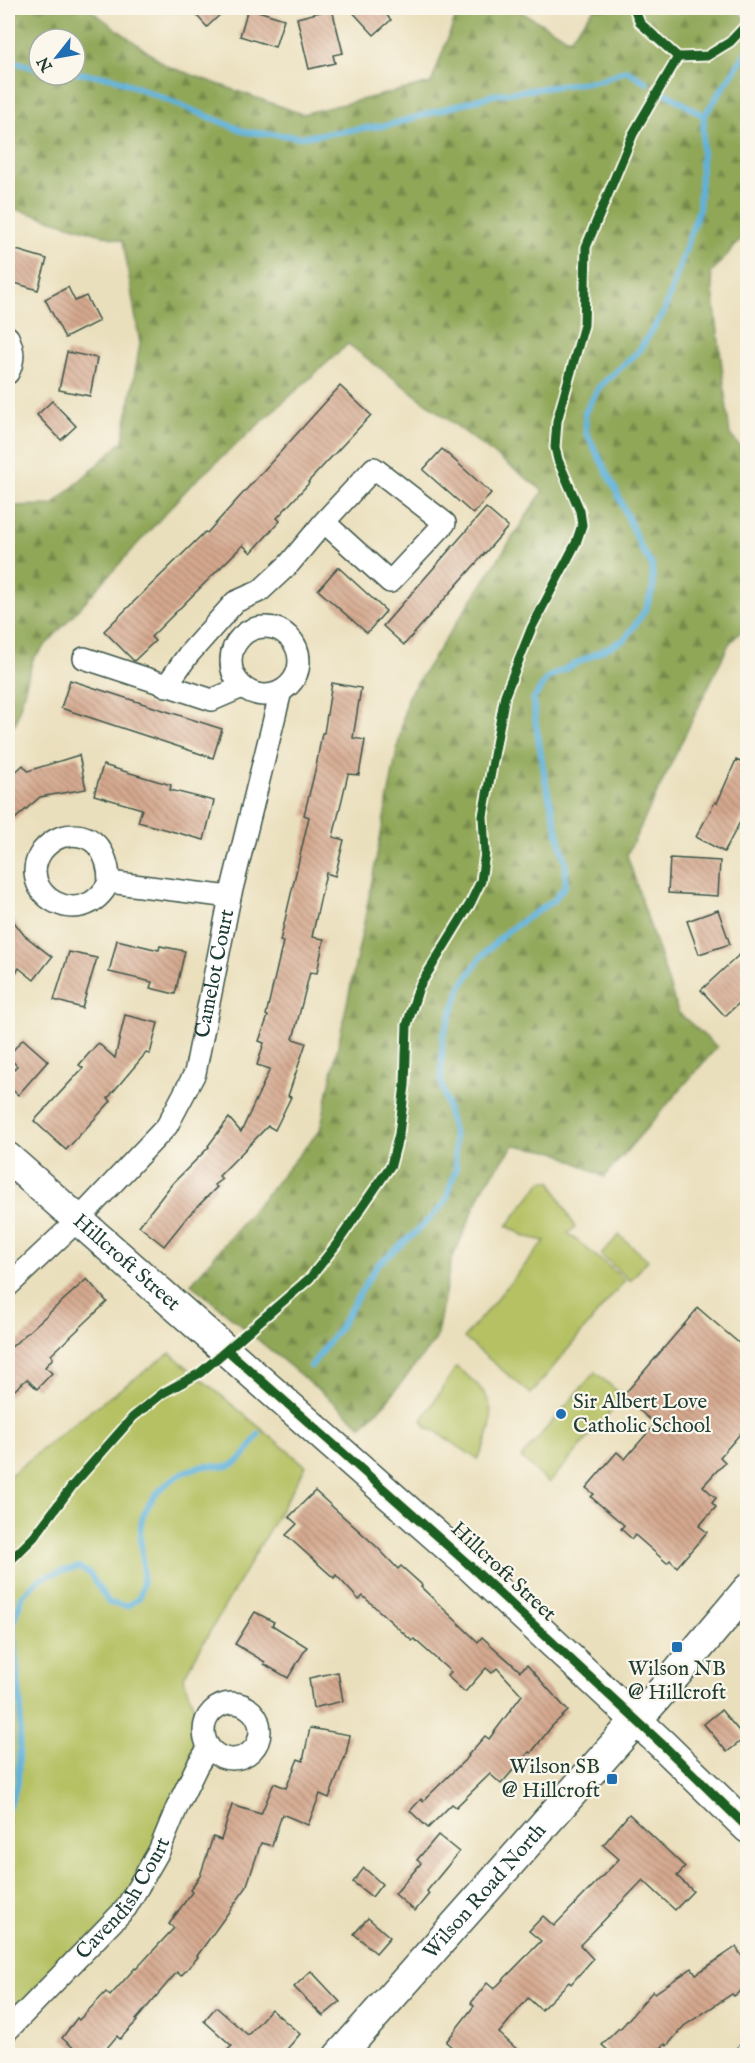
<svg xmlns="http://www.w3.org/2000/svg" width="755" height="2063" font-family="'IM FELL English',serif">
	<defs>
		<pattern id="forest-firs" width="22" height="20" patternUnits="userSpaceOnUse" patternTransform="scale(1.5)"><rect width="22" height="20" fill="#90a759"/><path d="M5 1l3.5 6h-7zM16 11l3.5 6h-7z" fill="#75894a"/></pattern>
		<pattern id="building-back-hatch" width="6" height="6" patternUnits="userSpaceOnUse" patternTransform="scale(1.5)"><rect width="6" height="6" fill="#d5a88e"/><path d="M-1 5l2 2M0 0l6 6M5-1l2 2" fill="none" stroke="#ac8a75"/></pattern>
	</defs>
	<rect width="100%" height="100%" fill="#fbf7ec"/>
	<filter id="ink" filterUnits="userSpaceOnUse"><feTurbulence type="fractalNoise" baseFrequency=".0167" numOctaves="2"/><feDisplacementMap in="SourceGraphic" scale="12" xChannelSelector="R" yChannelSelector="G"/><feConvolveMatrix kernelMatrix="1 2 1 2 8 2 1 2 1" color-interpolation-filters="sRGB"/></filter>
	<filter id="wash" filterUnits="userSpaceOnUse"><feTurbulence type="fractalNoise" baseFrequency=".008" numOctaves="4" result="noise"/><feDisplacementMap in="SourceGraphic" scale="24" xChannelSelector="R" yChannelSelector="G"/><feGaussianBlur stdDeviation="1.35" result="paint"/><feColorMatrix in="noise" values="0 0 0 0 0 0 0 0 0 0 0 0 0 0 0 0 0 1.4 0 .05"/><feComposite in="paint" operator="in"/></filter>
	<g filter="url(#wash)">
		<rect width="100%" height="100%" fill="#eadfbc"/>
		<path fill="url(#forest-firs)" stroke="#587246" stroke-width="1.5" fill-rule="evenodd" d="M8 8H88L167 66 302 114 431 83 459 8H514L569 39 595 8H733L747 20V232L711 273 730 435 747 454V625L729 644 627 855 678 1012 717 1047 604 1177 556 1152 514 1145 484 1186 451 1262 436 1339 386 1402 362 1426 191 1284 320 1130 363 928 407 698 543 491 348 344 190 486 33 659 16 722 8 732V506L53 505 123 441 140 344 123 241 8 207ZM39 39H75V75H39Z"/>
		<g fill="#b5c163" stroke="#6a7f4c" stroke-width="1.5">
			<polygon points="542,1181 551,1181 575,1228 568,1233 625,1280 531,1394 464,1338 545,1241 527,1237 507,1226"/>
			<polygon points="619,1235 648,1260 630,1281 601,1255"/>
			<polygon points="170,1353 306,1466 183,1678 209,1747 126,1908 8,2030 8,1477 82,1417"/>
			<path d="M456 1367C478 1383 496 1398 490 1428 487 1440 484 1449 477 1459L435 1431 427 1428 422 1420Z"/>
			<polygon points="595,1372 624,1397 549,1483 521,1458"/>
		</g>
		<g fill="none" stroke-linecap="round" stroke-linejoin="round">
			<g stroke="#5fb2db" stroke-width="6">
				<polyline points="8,60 39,69"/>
				<polyline points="75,73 111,77 246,132 301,137 389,125 493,95 602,80 626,70 647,83"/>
				<polyline points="664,92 704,116"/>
				<polyline points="311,1366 339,1328 377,1265 416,1232 445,1203 456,1169 454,1136 441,1081 443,1036 462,985 481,957 506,932 554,900 565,886 566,865 546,784 536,725 533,700 547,678 625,639 646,609 653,588 652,565 641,548 615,488 586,432 585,413 599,387 638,352 664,312 699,209 704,116 746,53"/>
				<path d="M8 1809 18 1783 21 1707 13 1628 22 1596 38 1580 55 1573 79 1567 90 1574 109 1603 127 1606 139 1598C143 1587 144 1578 143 1566 143 1549 137 1533 143 1516 153 1491 177 1470 205 1466 213 1465 225 1469 232 1465 245 1459 251 1445 259 1434"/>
			</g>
		</g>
		<g id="blocks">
			<g fill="url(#building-back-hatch)">
				<polygon points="190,8 227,8 207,27"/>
				<polygon points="248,8 284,19 275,47 240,36"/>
				<polygon points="349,8 380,8 391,20 374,35"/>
				<polygon points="332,9 343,53 333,55 335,63 309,69 297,18"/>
				<polygon points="13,249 47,259 38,290 8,281 8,267"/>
				<polygon points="68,287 75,301 86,296 99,321 65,338 45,299"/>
				<polygon points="67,352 97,358 90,396 59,390"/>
				<polygon points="340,386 371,415 308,482 309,483 277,518 280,521 251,553 243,545 151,637 155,641 134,661 104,631 205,532 207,533"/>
				<polygon points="52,401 76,426 61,440 37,415"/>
				<polygon points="442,449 491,493 473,514 423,470"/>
				<polygon points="486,508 508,527 404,645 383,626"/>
				<polygon points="338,567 386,611 367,633 318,590"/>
				<polygon points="70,680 222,729 213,758 61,708"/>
				<polygon points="332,683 361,688 353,738 365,740 359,775 348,774 333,837 344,840 335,876 326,873 312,937 324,939 317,973 310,972 293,1039 306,1043 288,1096 291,1097 275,1130 268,1126 219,1176 222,1179 214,1185 217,1187 188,1216 164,1246 139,1226 172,1184 209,1147 208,1146 229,1118 241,1132 270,1069 257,1065 264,1043 259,1041 268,1016 266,1015 283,942 280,941 309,817 304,815 316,767 322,733 324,733"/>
				<polygon points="79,755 86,789 40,797 8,825 8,779 23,765 28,771"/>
				<polygon points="736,760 747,765 747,809 724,852 696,837 715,802 717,803"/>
				<polygon points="103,765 171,785 170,790 214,801 204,840 138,822 142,809 94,795"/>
				<polygon points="670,858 720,861 718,896 668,893"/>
				<polygon points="718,910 730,944 699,954 687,921"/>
				<polygon points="8,914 24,935 52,957 34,980 19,968 8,983"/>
				<polygon points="117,940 159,950 160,946 185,951 175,994 150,988 152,982 109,972"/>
				<polygon points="69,952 97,958 82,1008 54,1000"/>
				<polygon points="739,955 747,964 747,996 725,1016 701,990"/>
				<polygon points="125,1015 158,1023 150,1054 146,1053 108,1098 111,1101 66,1150 34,1121 83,1068 79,1065 98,1043 115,1058"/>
				<polygon points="23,1039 48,1061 18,1095 8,1086 8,1076 17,1066 8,1056"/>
				<polygon points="87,1279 107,1302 51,1355 53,1358 45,1367 52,1373 37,1389 27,1379 8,1396 8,1350"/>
				<polygon points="698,1308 747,1350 747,1426 720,1457 725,1462 703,1486 716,1498 712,1503 716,1507 699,1526 707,1532 677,1567 670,1560 667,1563 635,1535 632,1539 621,1529 624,1525 591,1497 594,1494 586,1488 617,1452 625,1459 655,1424 623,1396"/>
				<polygon points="315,1491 377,1547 398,1569 401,1566 422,1585 421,1587 478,1642 482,1637 520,1671 527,1665 568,1711 552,1726 531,1753 529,1752 501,1784 490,1774 456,1807 452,1804 428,1828 410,1811 421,1799 423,1801 469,1756 468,1755 485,1736 489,1739 522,1695 497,1668 492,1673 486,1668 465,1692 447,1676 451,1672 414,1639 412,1641 363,1596 359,1600 336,1575 334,1578 286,1535 297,1524 289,1517"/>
				<polygon points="255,1612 274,1622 272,1625 307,1647 288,1678 264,1664 265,1662 235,1644"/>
				<polygon points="338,1672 343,1701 313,1708 309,1678"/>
				<polygon points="721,1710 745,1738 727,1752 704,1724"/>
				<polygon points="310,1728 350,1735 346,1754 329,1798 320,1794 308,1825 282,1814 272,1846 261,1843 246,1888 197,1956 198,1957 181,1976 177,1972 136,2020 137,2021 120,2039 117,2036 101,2055 82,2055 62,2038 77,2018 79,2020 106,1992 110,1996 135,1968 136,1969 174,1928 169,1924 192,1892 190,1890 200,1876 213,1837 221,1840 232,1805 261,1814 274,1783 286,1788 298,1759 303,1761"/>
				<polygon points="629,1814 685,1867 677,1876 693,1891 675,1910 643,1880 580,1945 593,1959 571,1984 569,1982 541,2010 528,1998 499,2033 523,2055 461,2055 446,2042 474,2006 471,2003 487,1983 494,1989 541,1941 529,1931 543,1916 554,1926 619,1859 603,1845"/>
				<polygon points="438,1835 459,1852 427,1891 429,1894 415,1911 395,1894 421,1863 417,1860"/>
				<polygon points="364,1868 382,1884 372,1897 353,1882"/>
				<polygon points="368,1918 390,1937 376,1953 354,1934"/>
				<polygon points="736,1947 747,1964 747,1986 734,1996 732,1994 684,2026 667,2046 665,2044 654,2055 613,2055 602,2045 619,2028 620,2029 653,1991 655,1993 692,1968 696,1974"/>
				<polygon points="311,1971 340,2002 323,2016 294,1987"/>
				<polygon points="216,2007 248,2035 271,2009 300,2034 282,2055 221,2055 232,2046 204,2021"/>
			</g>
		</g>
	</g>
	<g filter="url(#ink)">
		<use href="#blocks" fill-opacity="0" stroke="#3d5548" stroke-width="1.5"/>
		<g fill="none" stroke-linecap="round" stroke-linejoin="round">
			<g stroke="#3d5548" stroke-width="24">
				<g id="street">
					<path d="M8 337C14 350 15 360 8 373"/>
					<circle cx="265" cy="661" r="34"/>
					<polyline points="84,658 212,700 242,687"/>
					<polyline points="166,686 188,655 235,602 260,591 289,564 324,522 374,468 445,523 390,582 324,522"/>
					<path d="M109 882C109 853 93 828 61 837 53 840 47 845 42 851 13 893 83 935 109 882L230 897"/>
					<path id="s1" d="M8 1286 78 1220 167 1126 195 1073 230 897 281 691"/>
					<circle cx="232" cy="1731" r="28"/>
					<path id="s2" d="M8 2030 126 1908 159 1851 178 1805 197 1766 209 1747"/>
					<polyline points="744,2056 748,2053"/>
				</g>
			</g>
			<g stroke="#3d5548" stroke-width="33">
				<g id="secondary">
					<path id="s3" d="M8 1158 467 1563 663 1745 748 1828"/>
					<path id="s4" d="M339 2056 656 1698 748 1589"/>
				</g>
			</g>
			<use href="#street" stroke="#fff" stroke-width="21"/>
			<use href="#secondary" stroke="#fff" stroke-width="30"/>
			<g stroke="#fbf7ec" stroke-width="13">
				<g id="cycleway">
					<polyline points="634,8 640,23 678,57 707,56 730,42 748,23"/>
					<polyline points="227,1350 467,1563 663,1745 748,1828"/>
					<polyline points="8,1563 34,1537 73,1485 133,1417 163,1393 200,1373 310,1278 336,1245 391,1165 399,1134 405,1085 407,1025 419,987 470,904 481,881 485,853 483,816 505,695 532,627 576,543 582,525 580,511 558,460 555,447 557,421 584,325 586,247 633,134 678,57"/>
				</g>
			</g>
			<use href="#cycleway" stroke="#1b5e20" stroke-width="9"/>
		</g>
	</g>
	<g fill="#1f6fb2" stroke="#fbf7ec" stroke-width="2">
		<circle cx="561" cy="1414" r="6"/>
		<rect x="671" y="1641" width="12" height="12" rx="3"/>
		<rect x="606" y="1773" width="12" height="12" rx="3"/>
	</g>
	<g text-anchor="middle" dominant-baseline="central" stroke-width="4.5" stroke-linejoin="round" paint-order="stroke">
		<g font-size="21" fill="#1f3d34" stroke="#fbf7ec">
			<text stroke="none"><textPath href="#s1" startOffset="387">Camelot Court</textPath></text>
			<text stroke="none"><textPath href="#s3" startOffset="158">Hillcroft Street</textPath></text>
			<text transform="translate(503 1572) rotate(43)">Hillcroft Street</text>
			<text stroke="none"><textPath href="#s4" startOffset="220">Wilson Road North</textPath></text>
			<text stroke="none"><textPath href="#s2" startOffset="176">Cavendish Court</textPath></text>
		</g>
		<g font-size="21" fill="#1f3d34" stroke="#fbf7ec" text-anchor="start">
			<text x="573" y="1402">Sir Albert Love<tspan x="573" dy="24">Catholic School</tspan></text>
			<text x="677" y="1669" text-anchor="middle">Wilson NB<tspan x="677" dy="24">@ Hillcroft</tspan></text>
			<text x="600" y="1767" text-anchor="end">Wilson SB<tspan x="600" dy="24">@ Hillcroft</tspan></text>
		</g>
	</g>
	<rect width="755" height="2063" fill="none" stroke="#fbf7ec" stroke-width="30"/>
	<g transform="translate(57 57) rotate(239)"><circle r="28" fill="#fbf7ec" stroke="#a3ada2" stroke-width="1.5"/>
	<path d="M0-4.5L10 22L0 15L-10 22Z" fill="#1f6fb2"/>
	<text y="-9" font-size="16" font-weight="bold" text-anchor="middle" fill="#1f3d34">N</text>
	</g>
</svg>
